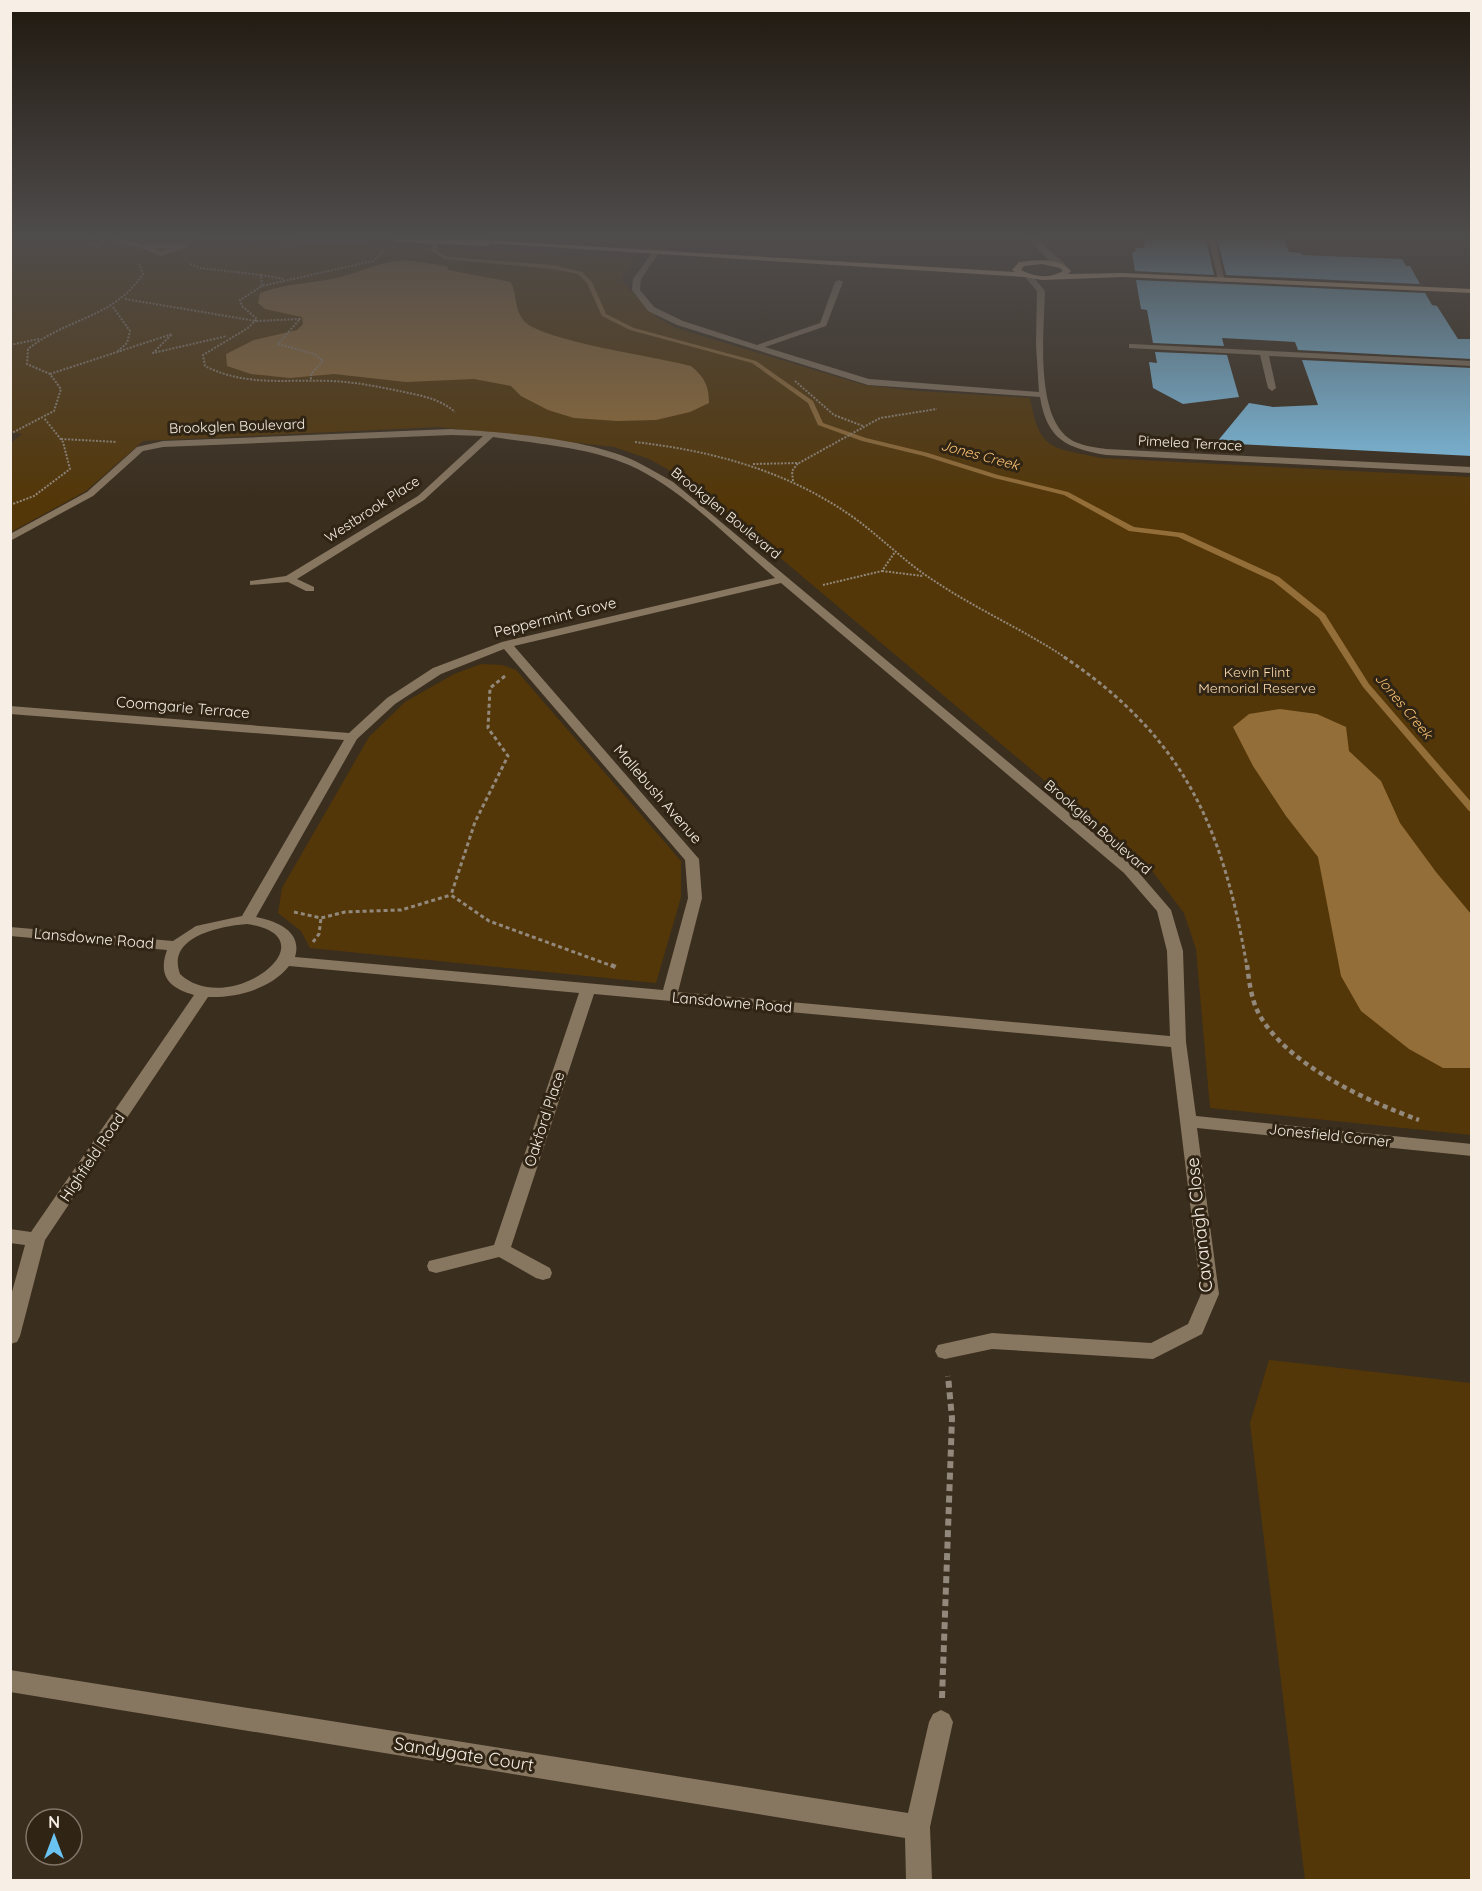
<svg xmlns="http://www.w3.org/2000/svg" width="1482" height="1891" font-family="Quicksand,sans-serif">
	<rect width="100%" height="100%" fill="#3a2e1e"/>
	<g fill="#543708">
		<path d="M11 238 362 244 635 259 621 280 656 317 676 328 864 385 918 391 1030 398C1040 452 1051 447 1101 458L1471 477V1135L1210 1108 1196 949 1184 913 1152 871 689 481 649 459 614 447 439 427 143 441 86 491 11 532V443L22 434 11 432Z"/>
		<polygon points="481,664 502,665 516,670 681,861 681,897 656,983 310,948 301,931 278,913 282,888 369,737 405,702 454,674"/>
		<polygon points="1269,1360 1471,1383 1471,1880 1305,1880 1250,1423"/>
	</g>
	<g fill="#946e39">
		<path d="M406 260 447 266 448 270 511 282C517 295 514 309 524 321 542 341 658 357 691 366 704 377 709 385 709 403L690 412 656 420 617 421 574 418 548 410 521 396 511 386 474 379 406 382 334 374 290 378 251 374 227 366 226 354 254 340 297 330 303 324 302 317 265 309 258 303 260 293C289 282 318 284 347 275 367 269 384 261 406 260Z"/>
		<polygon points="1280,709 1317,714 1346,727 1349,751 1381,781 1400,823 1436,872 1471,914 1471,1068 1443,1068 1409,1049 1361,1011 1341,976 1318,857 1286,816 1253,766 1233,727 1249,714"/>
	</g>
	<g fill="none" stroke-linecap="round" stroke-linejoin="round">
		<polygon fill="#946e39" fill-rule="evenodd" points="435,238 440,238 436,250 448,257 553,265 582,272 592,282 606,314 634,328 756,361 813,401 823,423 866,438 928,453 998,475 1068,492 1134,527 1183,533 1279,577 1325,614 1369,684 1472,803 1472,812 1469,811 1363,687 1319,618 1273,581 1178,537 1129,531 1064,495 994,478 924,456 862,441 818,425 808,403 752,363 630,330 602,316 587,283 578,274 553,269 445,259 431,251"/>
	</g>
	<g fill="#80c3e7">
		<polygon points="1145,238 1206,238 1214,275 1135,271 1132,252 1136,252 1135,248 1144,248"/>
		<polygon points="1217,238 1284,238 1289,252 1301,253 1302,255 1402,259 1406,266 1410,266 1420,284 1226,275"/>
		<polygon points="1136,280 1425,293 1432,305 1437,306 1458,339 1472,339 1472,359 1298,350 1295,342 1260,340 1222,338 1224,346 1153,343 1147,310 1141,309"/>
		<polygon points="1155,352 1227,355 1239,397 1183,404 1153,388 1149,362 1157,363"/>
		<polygon points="1302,360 1472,368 1472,456 1216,443 1249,403 1273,407 1318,405"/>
	</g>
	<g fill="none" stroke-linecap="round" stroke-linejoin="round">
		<g stroke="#92887b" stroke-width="2" stroke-dasharray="2 1.5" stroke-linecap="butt">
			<polyline points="92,238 89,244 100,247"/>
			<polyline points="202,238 371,242"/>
			<path d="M384 251 373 261 262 286 240 300 242 306 257 319 248 328 203 355 205 366C246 387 287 379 331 381 356 382 380 387 404 392 423 396 440 399 455 412"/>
			<polyline points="190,264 200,268 261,275 262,286"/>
			<polyline points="261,275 284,279"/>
			<polyline points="125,299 256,321 300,319 278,344 314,354 323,361 311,374 311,381"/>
			<polyline points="113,307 130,331 127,343 118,351"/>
			<polyline points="10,345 39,339"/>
			<polyline points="50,374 172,334 153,353 227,336"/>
			<polyline points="795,381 834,415 863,426"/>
			<path d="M10 434 54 411 61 389 50 374 27 364 28 349C67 318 114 318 143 274L139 264"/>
			<polyline points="61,439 117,442"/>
			<path d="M635 442C715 451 791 472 857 520 884 540 907 564 936 582 978 610 1024 630 1066 658"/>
			<polyline points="753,464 799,463 880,418 937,409"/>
			<polyline points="793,481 792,471 798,463"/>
			<polyline points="10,505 34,496 70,469 63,442 44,418"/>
			<polyline points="882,571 923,576"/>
			<polyline points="823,585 882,571 895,552"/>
		</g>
		<g stroke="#92887b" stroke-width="3" stroke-dasharray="4 3" stroke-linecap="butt">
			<path d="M1064 657C1185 738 1223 828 1247 967"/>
			<polyline points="505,676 490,688 488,728 508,756 475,822 451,895 489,921 615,967"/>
			<polyline points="294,912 321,918 345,912 401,910 451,895"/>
			<polyline points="313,942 319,934 321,918"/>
		</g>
		<g stroke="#92887b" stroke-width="4.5" stroke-dasharray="5 4" stroke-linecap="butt">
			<polyline points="611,965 618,968"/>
			<path d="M1247 965C1249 980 1251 997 1257 1010 1282 1063 1367 1101 1419 1120"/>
		</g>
		<polyline stroke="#92887b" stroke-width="6" stroke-dasharray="7 4.5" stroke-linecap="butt" points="942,1698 952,1418 948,1376"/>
		<g fill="#877660" fill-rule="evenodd">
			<path d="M115 238 143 244H186L189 246 161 256 141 248 114 242ZM154 248H172L161 252Z"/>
			<path d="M1029 238H1036L1065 264V268C1050 267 1038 248 1029 238Z"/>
			<polygon points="1208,238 1215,238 1225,282 1218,280"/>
			<path d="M654 250 660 251 641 279 640 290 654 307 683 321 757 345 820 323 835 282 839 280 843 282 826 326 765 347 869 379 1039 392 1036 345 1037 291 1024 276 1031 274 1045 291C1044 328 1036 404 1063 433 1073 445 1092 447 1106 449L1472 467V473L1106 455C1067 448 1047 440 1040 397L868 385 677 325 648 311 632 290 633 279Z"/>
			<polygon points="1132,344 1472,361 1472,366 1269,356 1276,388 1272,391 1268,388 1260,355 1129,348 1129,344"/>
			<path d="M451 429C504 432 590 439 637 462 649 468 661 475 673 482L1134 867 1171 910 1183 951 1186 1042 1196 1116 1472 1144V1156L1197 1128 1219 1294 1202 1334 1153 1359 992 1349 945 1359 938 1357 935 1351 938 1345 992 1333 1151 1343 1188 1324 1201 1294 1171 1047 594 994 511 1247 550 1268 552 1273 550 1278 543 1280 536 1278 499 1257 436 1273 429 1271 427 1266 429 1261 494 1245 579 993 289 966C271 989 236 998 208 997L45 1240 20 1336 17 1342 10 1344V1299L25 1245 10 1243V1229L31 1232 194 995C168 988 158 975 167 950L10 936V927L173 941 196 926 242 916 344 740 10 714V706L349 733 387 698 433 668 502 642 775 578C732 541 680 487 629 465 587 447 538 444 493 437L424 500 297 579 314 587V591H306L288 582 250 585V581L286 576 418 496 483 436 451 435 163 447 143 451 93 496 10 541V534L87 492 137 447 163 441ZM781 583 1124 873 1157 911 1167 951 1170 1036 678 992 702 898 699 859 514 646ZM504 649 685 860 688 898 663 990 295 957C303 931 276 921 256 917L357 739 395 704 441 674ZM247 924C336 937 229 1020 180 974 166 936 222 926 247 924Z"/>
			<polygon points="10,1670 908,1813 929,1722 933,1714 941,1710 949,1714 953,1722 930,1827 932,1880 906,1880 905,1838 10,1692"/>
		</g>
		<path fill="#dfbb8e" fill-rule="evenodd" d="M486 240 1015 272 1012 270 1019 262C1036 260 1059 257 1071 271L1068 274 1123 273 1472 289V293L1123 277 1042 280 1025 277 484 243ZM1042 264 1060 268 1063 271C1049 279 1034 277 1021 270L1024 266Z"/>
		<polyline stroke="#dfbb8e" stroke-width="8" points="400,238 486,242"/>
	</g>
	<linearGradient id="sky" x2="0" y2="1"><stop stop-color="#201910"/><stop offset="0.47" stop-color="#4f4c4c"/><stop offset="1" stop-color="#4f4c4c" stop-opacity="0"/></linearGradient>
	<rect width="1482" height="503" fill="url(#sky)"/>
	<g text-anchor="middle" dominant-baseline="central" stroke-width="6" stroke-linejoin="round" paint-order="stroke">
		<g font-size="14" fill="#f7efe5" stroke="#302414">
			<text transform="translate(237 426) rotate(-2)">Brookglen Boulevard</text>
			<text transform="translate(1190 443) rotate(3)">Pimelea Terrace</text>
			<text transform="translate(372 509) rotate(-33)">Westbrook Place</text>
			<text transform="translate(726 513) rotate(39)">Brookglen Boulevard</text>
			<text transform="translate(1098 827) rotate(41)">Brookglen Boulevard</text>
		</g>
		<g font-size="14" font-style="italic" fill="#fbc275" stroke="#302414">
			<text transform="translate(980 455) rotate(15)">Jones Creek</text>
			<text transform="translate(1404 706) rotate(50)">Jones Creek</text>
		</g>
		<g font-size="14" fill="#fedcb0" stroke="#302414">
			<text x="1257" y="672">Kevin Flint<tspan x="1257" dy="16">Memorial Reserve</tspan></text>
		</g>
		<g font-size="15" fill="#f7efe5" stroke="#302414">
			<text transform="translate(555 617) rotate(-14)">Peppermint Grove</text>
			<text transform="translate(183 707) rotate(5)">Coomgarie Terrace</text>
			<text transform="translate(658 794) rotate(49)">Mallebush Avenue</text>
			<text transform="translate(94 938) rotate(5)">Lansdowne Road</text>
			<text transform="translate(732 1002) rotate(5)">Lansdowne Road</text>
			<text transform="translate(544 1119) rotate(-72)">Oakford Place</text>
			<text transform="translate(1330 1135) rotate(6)">Jonesfield Corner</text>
			<text transform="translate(92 1157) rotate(-56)">Highfield Road</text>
		</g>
		<g font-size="18" fill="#f7efe5" stroke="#302414">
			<text transform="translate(1199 1225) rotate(-96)">Cavanagh Close</text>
			<text transform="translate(464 1754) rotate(9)">Sandygate Court</text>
		</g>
	</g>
	<rect width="1482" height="1891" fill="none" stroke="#f7efe5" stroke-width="24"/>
	<g transform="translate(54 1837)"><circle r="28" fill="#302414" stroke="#807568" stroke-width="1.5"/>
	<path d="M0-4.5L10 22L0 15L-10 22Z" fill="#6ac3f1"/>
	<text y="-9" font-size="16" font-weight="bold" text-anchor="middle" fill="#f7efe5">N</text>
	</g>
</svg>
